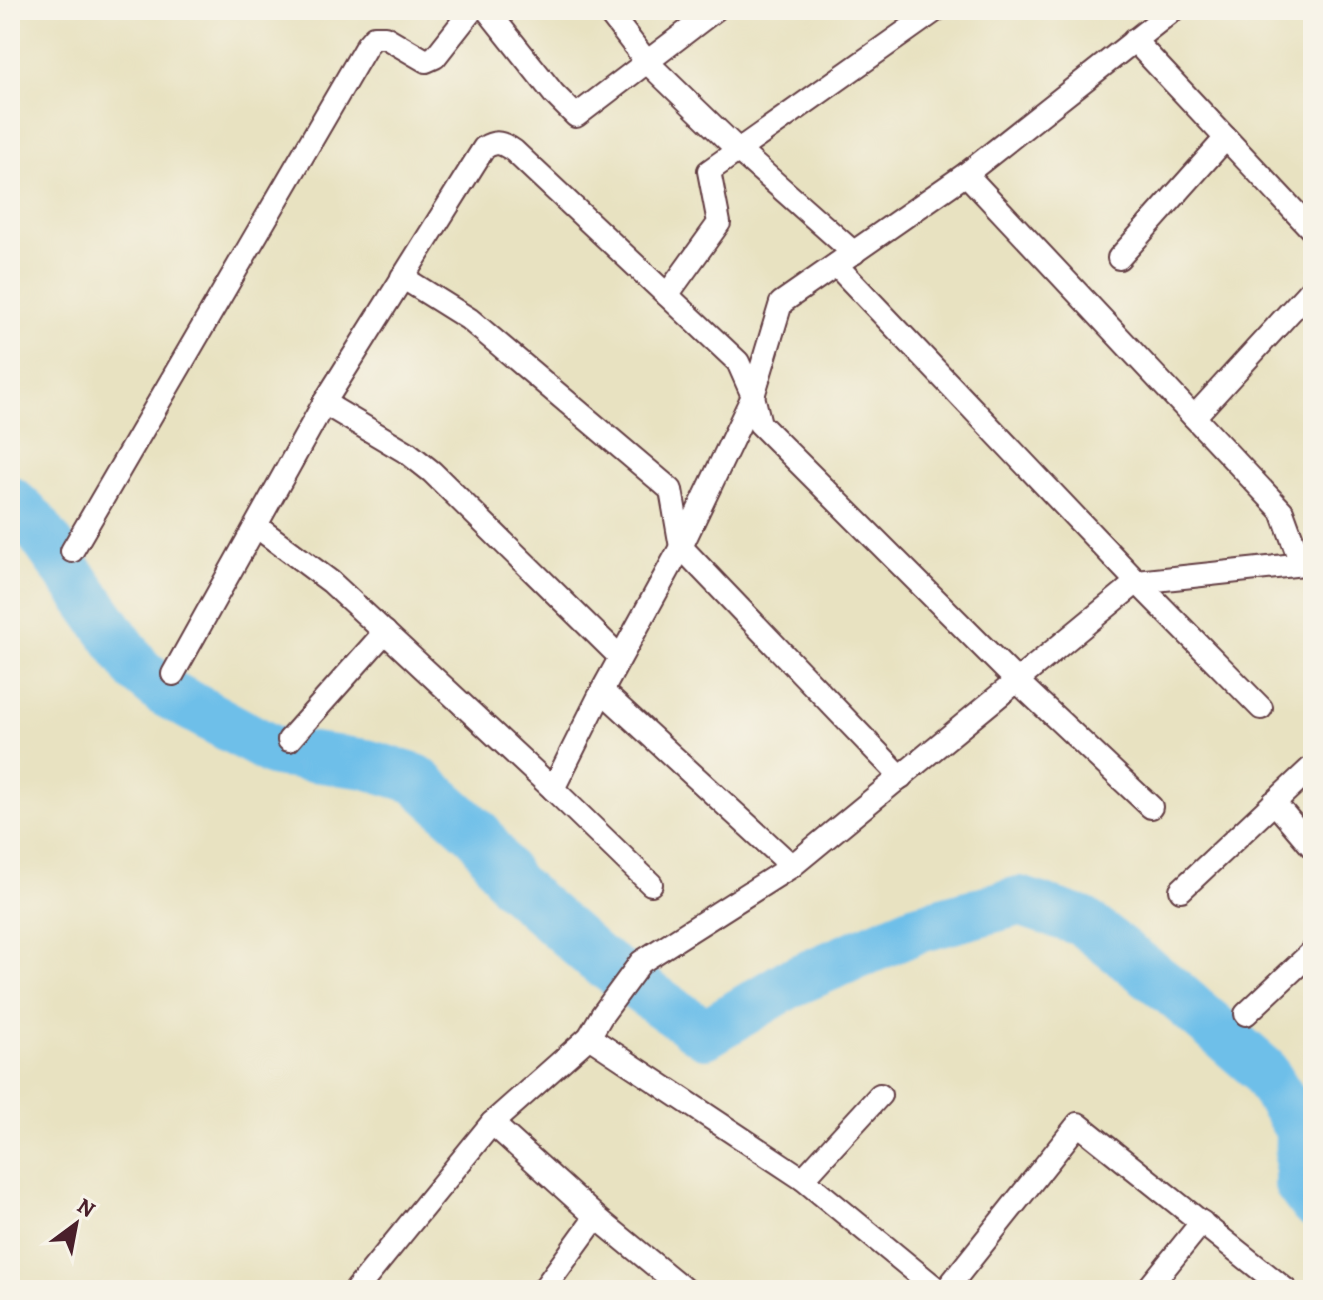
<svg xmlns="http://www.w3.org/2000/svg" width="1323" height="1300" font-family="Alegreya,serif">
	<rect width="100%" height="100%" fill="#f7f3e8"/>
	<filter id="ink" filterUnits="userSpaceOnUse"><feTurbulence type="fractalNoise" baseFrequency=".0125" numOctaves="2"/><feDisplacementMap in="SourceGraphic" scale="16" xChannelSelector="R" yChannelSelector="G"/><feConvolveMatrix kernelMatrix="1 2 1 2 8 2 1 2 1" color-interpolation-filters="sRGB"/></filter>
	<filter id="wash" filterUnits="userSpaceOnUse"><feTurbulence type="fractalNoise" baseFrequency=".006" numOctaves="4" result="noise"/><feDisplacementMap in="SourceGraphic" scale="32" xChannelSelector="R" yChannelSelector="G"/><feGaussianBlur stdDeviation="1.8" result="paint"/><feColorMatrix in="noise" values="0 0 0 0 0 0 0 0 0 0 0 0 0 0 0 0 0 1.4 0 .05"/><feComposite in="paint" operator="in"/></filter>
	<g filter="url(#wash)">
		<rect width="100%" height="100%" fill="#e8e2c1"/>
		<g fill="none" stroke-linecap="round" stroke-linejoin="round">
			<polyline stroke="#6ebfe9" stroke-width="50" points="10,501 33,522 139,671 163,691 275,752 366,764 416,779 479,835 512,884 596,958 705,1034 790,983 916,929 1019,901 1083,922 1173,992 1263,1070 1300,1130 1299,1184 1313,1203"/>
		</g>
	</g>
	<g filter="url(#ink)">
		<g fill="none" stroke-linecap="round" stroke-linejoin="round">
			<g stroke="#623c42" stroke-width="26">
				<g id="street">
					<polyline points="487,10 554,94 576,116 715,10"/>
					<polyline points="607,10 647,62 738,150 854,253"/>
					<polyline points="1312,10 1313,11"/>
					<polyline points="1134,40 1313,231"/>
					<polyline points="966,174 1282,511 1301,563 1309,554"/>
					<polyline points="1119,258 1226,138"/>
					<polyline points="836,265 1137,582 1261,708"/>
					<polyline points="402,277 469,319 671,490 681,547 901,777"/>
					<polyline points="667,295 719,223 709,171 936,10"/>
					<polyline points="324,403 408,453 432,472 620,657"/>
					<polyline points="1194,417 1313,287"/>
					<polyline points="256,526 331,582 553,789"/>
					<polyline points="72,551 367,45 374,37 385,37 426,61 435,57 472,10"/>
					<path d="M173 674 324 403 484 148C496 140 503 143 514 151L738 362 753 396 760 424 1018 682 1151 807"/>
					<polyline points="602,691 792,866"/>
					<polyline points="289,740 385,632"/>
					<polyline points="1274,802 1313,848"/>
					<polyline points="651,884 553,789 602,691 681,547 753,396 781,303 966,174 1173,10"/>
					<polyline points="1181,890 1313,766"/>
					<polyline points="1246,1014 1313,951"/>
					<polyline points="589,1037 803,1179 938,1290"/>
					<polyline points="492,1123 596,1217 685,1290"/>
					<polyline points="803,1179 880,1095"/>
					<polyline points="356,1290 492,1123 589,1037 602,1015 641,962 792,866 1137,582 1313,563"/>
					<polyline points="543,1290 596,1217"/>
					<polyline points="946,1290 1078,1124 1286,1290"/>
					<polyline points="1147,1290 1202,1222"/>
				</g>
			</g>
			<use href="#street" stroke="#fff" stroke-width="22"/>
		</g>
	</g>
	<rect width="1323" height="1300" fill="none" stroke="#f7f3e8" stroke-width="40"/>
	<g transform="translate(76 1224) rotate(32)" stroke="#f7f3e8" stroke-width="6" paint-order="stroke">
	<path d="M0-6L14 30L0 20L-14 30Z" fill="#4a1f2b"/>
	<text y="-12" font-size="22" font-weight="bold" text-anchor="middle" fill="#4a1f2b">N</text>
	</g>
</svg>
